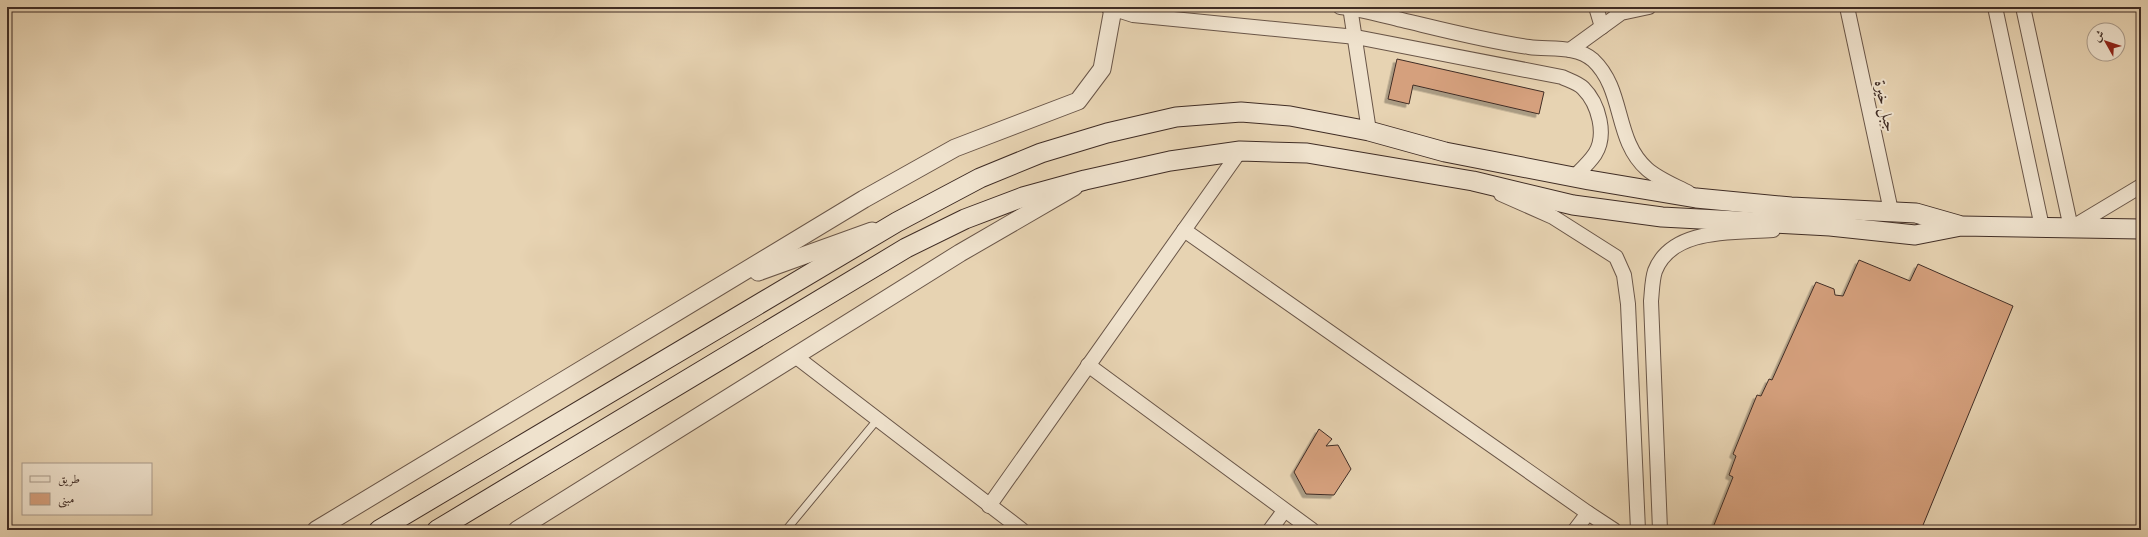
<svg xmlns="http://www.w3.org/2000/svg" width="2148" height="537" font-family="'IM FELL DW Pica',Amiri,serif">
	<defs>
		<filter id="shadow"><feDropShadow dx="-3.5" dy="3.5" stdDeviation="0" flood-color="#0004"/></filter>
	</defs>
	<rect width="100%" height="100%" fill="#e7d3b2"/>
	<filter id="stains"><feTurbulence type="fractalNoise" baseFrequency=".005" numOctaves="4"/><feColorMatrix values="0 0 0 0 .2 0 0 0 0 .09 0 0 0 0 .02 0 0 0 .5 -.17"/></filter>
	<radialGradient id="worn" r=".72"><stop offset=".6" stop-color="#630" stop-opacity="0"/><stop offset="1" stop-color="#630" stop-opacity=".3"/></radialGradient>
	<g fill="#d5a07d" stroke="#402d25" filter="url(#shadow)">
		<polygon points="1397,59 1544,92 1539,114 1413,85 1409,104 1388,99"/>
		<polygon points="1859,260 1910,281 1918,264 2013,306 1921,530 1712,530 1733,477 1729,475 1736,456 1733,454 1757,395 1761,396 1769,379 1772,380 1816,282 1834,289 1835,295 1843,296"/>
		<polygon points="1319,429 1332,439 1326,446 1338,445 1351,469 1334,495 1306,494 1294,472"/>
	</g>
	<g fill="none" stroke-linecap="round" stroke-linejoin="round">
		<g stroke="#6a5648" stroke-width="9">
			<polyline id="service" points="786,530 877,420"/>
		</g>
		<g stroke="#6a5648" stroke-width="16">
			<g id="minor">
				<path d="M1108 7 1133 15 1356 37 1562 77C1568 80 1578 83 1583 88 1599 104 1607 135 1595 154 1589 163 1581 170 1574 177"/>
				<path d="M1340 7C1361 9 1381 15 1402 20 1444 30 1486 41 1529 47 1549 50 1576 45 1593 60 1625 90 1614 140 1647 169 1658 179 1676 186 1689 193"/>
				<polyline points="1350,7 1369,131"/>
				<polyline points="1596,7 1602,27"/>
				<polyline points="1847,7 1891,211"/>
				<polyline points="1995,7 2042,227"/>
				<polyline points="2023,7 2071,228 2141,186"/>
				<polyline points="1570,50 1621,13 1649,7"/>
				<polyline points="1501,194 1553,217 1616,257 1624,275 1628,304 1638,530"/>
				<polyline points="1184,230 1588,513 1575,530"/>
				<polyline points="795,356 1022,530"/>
				<polyline points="1088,365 1312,530"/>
				<polyline points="989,506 1240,151"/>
				<polyline points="1588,513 1614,530"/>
				<polyline points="1270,530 1284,511"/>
				<path d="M1660 530 1651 301C1652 292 1652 280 1655 271 1672 227 1735 233 1773 230"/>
			</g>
		</g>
		<g stroke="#6a5648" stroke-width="19">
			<g id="tertiary">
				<polyline points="758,272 872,231"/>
				<polyline points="316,530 864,199 955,148 1078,101 1102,69 1113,9"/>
				<polyline points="517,530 960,253 1074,187"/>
			</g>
		</g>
		<g stroke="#402d25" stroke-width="21">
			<g id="secondary">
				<polyline points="379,530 897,222 980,178 1041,153 1107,133 1176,117 1241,112 1290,116 1369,131 1445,152 1589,180 1696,198 1791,207 1916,213 1958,225"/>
				<polyline points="437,530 906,248 965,219 1023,197 1085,180 1170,161 1240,151 1307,153 1473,181 1573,205 1662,217 1830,226 1915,235 1961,226 2141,229"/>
			</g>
		</g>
		<use href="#service" stroke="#efe2cd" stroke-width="7"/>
		<use href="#minor" stroke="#efe2cd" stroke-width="14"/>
		<use href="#tertiary" stroke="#efe2cd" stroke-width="17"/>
		<use href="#secondary" stroke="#efe2cd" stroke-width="19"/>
	</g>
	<g text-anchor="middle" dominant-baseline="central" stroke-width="4" stroke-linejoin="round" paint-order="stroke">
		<g font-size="16" fill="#402d25" stroke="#efe2cd">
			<text transform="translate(1885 106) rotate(78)">جبل خيرة</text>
		</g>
	</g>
	<rect width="2148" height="537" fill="none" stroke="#e7d3b2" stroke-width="24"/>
	<rect x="8" y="8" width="2132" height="521" fill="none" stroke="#402d25" stroke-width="2"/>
	<rect x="12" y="12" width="2124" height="513" fill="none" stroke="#402d25"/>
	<rect x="22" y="463" width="130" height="52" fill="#efe2cd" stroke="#a99a8a"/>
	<rect x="30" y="476" width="20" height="6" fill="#efe2cd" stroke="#a99a8a"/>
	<text x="58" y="483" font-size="12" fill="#402d25">طريق</text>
	<rect x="30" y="493" width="20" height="12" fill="#d5a07d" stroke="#a99a8a"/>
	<text x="58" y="503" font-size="12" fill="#402d25">مبنى</text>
	<g transform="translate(2106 42) rotate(309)"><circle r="19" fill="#efe2cd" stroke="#a99a8a"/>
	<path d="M0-3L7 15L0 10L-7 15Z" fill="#8f2418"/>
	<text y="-6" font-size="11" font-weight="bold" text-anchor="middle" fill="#402d25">ش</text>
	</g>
	<rect width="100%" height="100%" filter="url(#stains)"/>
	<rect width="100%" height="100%" fill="url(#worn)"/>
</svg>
